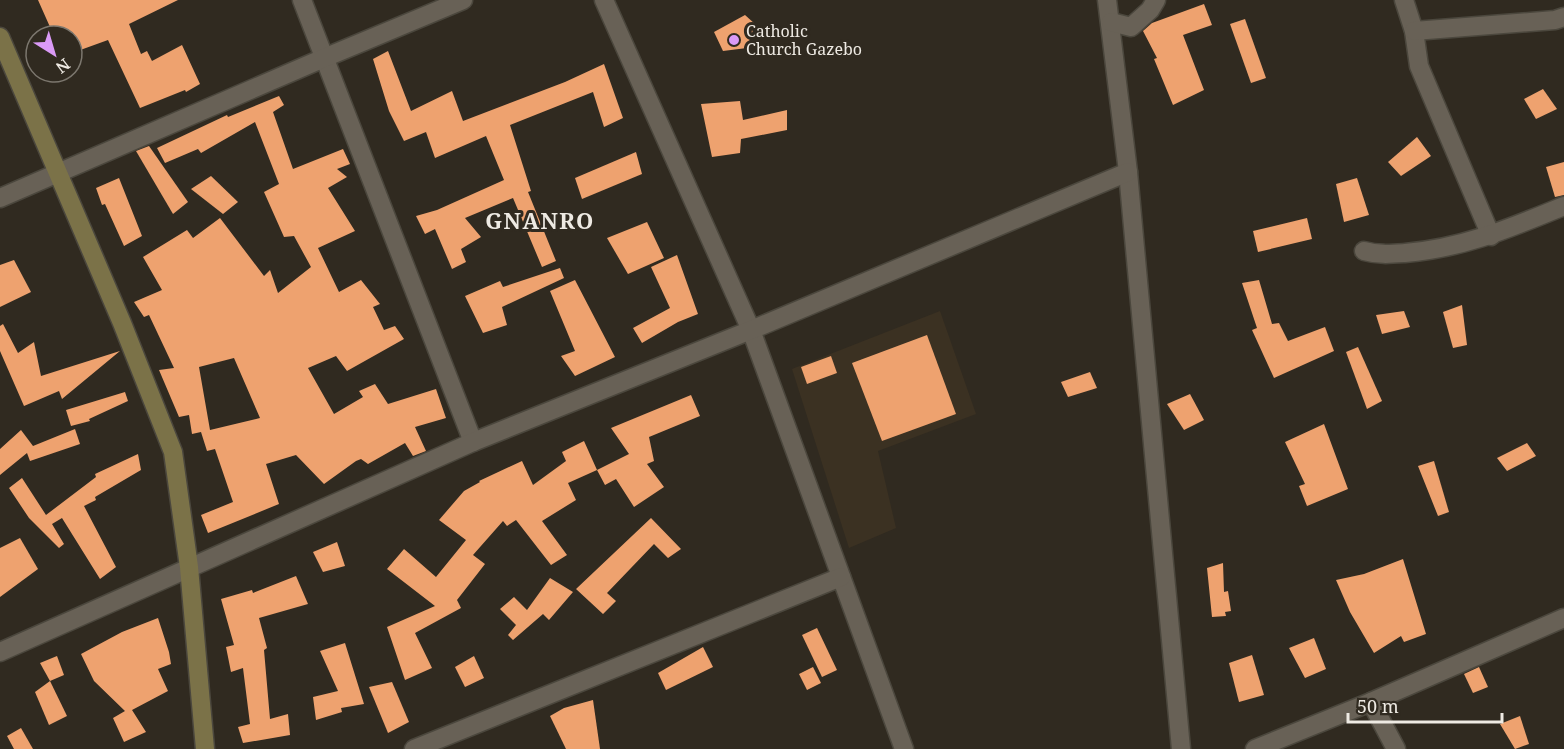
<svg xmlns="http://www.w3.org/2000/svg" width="1564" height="749" font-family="'Noto Serif',serif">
	<rect width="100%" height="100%" fill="#302a20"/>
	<polygon fill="#3b3122" points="940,311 976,414 878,451 896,528 849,548 792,369"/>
	<g fill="#eea26f" fill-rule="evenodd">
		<polygon points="38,0 178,0 129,24 141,54 147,51 152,61 182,45 200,84 186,92 185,90 140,108 108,40 72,53 72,36 54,36"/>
		<polygon points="1204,4 1212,25 1183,35 1204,90 1173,105 1154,59 1157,58 1143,31 1152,23"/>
		<polygon points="745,15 755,24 747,48 723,51 714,32"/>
		<polygon points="1245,19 1266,78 1251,83 1230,24"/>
		<polygon points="388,51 411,111 452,91 463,121 565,82 604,64 623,118 604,127 593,92 510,125 531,191 528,192 556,261 542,267 513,198 465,218 481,237 461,249 466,262 452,269 435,229 425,234 416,216 437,210 504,180 486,136 435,158 426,132 404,141 389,111 373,59"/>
		<polygon points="1543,89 1557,109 1536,119 1524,99"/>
		<path d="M279 96 284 105 273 112 293 169 343 149 350 164 337 169 347 177 328 188 355 231 318 248 339 292 361 280 380 304 373 307 384 330 395 326 404 339 347 371 336 356 308 368 334 414 363 397 359 391 375 384 388 404 436 389 446 418 415 427 426 451 413 456 405 443 368 464 361 459 356 461 324 484 296 455 266 464 279 504 208 533 201 515 233 502 215 449 207 451 201 432 192 434 189 415 179 417 159 370 174 368 149 315 144 317 134 302 162 290 143 257 187 230 193 238 220 218 264 276 270 270 278 293 311 267 294 236 284 237 264 192 279 184 255 122 201 153 198 149 165 163 157 148 227 115 228 117ZM234 358 260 418 210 430 199 367Z"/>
		<polygon points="740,101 743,120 787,110 787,130 741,139 740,153 712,157 701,104"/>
		<polygon points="1417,137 1431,156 1401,176 1388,162"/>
		<polygon points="149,146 188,202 173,214 136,151"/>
		<polygon points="636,152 642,174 582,199 575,178"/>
		<polygon points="1564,162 1564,195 1555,197 1546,167"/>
		<polygon points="211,176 238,202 223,214 191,189"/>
		<polygon points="119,178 142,236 124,246 105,204 102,205 96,188"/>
		<polygon points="1357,178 1369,215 1344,222 1336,184"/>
		<polygon points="1307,218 1312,239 1258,252 1253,231"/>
		<polygon points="647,222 664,258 628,274 607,238"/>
		<polygon points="677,255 698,314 678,322 642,343 633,328 670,308 651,267"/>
		<polygon points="14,260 31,292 0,307 0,265"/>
		<polygon points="560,268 564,278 502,307 507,325 483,333 465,296 500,281 503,287"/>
		<polygon points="575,280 615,357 575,376 561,356 575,351 550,291"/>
		<polygon points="1259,280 1272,324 1279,323 1288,341 1325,327 1334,351 1274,378 1252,330 1257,328 1242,283"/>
		<polygon points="1462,305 1467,345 1453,348 1443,312"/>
		<polygon points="1404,311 1410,327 1382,334 1376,315"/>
		<polygon points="3,324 18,353 34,342 41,376 120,351 62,399 59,391 24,406 0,351 0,326"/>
		<polygon points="927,335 956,414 882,441 852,363"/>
		<polygon points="1358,347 1382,401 1367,409 1346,352"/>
		<polygon points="831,356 837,373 807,384 801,367"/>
		<polygon points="1090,372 1097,388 1068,397 1061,382"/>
		<polygon points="125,392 128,401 89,419 90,421 71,426 66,410"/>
		<polygon points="1190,394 1204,420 1184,430 1167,404"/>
		<polygon points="691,395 700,416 649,437 654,461 647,464 664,487 634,507 616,479 605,485 597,470 629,454 611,428"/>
		<polygon points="1324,424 1348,489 1307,506 1299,486 1305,484 1285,442"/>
		<polygon points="75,429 80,444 30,461 27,453 0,475 0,449 21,430 33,446"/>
		<polygon points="584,441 597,470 568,483 576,500 542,521 567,555 551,565 516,520 507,526 503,521 473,555 485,564 457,600 461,608 415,633 432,668 405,680 387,627 435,606 387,569 404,549 436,577 466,540 439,520 464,491 480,482 479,481 522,461 533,485 566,461 562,452"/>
		<polygon points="1527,443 1536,456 1507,471 1497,458"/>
		<polygon points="138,454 141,470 95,497 96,500 84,506 116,567 100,579 62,518 52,524 64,544 59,548 29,518 9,488 22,478 46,515 96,477 95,474"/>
		<polygon points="1434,461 1449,512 1438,516 1418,466"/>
		<polygon points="651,518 681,549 668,558 654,544 607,593 616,601 603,614 576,589"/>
		<polygon points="20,538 38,569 0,597 0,548"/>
		<polygon points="337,542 345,566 323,572 313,552"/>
		<polygon points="1403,559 1426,634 1404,642 1401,636 1374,653 1350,612 1336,580 1364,574"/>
		<polygon points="1223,563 1224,592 1228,591 1231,611 1225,612 1226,616 1212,617 1207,568"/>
		<polygon points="296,576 308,604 259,618 267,648 264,650 270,719 288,714 290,735 243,743 238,727 250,724 243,668 231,672 226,647 234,645 221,599 252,590 253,593"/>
		<polygon points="550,578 573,592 549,620 543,614 513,640 508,635 516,625 500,609 514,597 527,610"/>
		<polygon points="158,618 169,652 171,664 158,669 168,691 132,710 146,732 124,742 113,718 125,711 94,681 81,654 122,632"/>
		<polygon points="817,628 837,670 822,677 802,635"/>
		<polygon points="1314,638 1326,669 1305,678 1289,648"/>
		<polygon points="345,643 364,704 341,708 342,712 316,720 313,697 338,691 320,651"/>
		<polygon points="703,647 713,667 666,690 658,673"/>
		<polygon points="1252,655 1264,695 1239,702 1229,663"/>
		<polygon points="57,656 64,675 50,681 40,663"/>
		<polygon points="474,656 484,678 465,687 455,667"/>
		<polygon points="813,667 821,683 807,690 799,674"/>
		<polygon points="1479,667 1488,687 1473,693 1464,674"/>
		<polygon points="50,681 67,716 49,725 35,692"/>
		<polygon points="392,682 409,722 388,733 369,687"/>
		<polygon points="593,700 600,749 566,749 550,716 564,708"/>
		<polygon points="1520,716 1529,744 1515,749 1500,724"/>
		<polygon points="21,728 33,749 14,749 7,736"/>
	</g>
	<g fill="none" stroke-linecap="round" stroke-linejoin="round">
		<g stroke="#4b473d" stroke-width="21">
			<g id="minor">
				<polyline points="302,0 473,442"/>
				<polyline points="604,0 751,330 904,749"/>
				<polyline points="1107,0 1128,172 1181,749"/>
				<polyline points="1404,0 1414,31 1419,66 1491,236"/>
				<polyline points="1111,22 1131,27 1150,10 1156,0"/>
				<polyline points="1414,31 1555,20 1564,17"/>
				<polyline points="0,198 324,58 463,0"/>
				<path d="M1364 251C1378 255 1390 254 1405 253 1464 248 1510 228 1564 206"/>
				<polyline points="0,652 473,442 751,330 1128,172"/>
				<polyline points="1371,702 1396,749"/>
				<polyline points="414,749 841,577"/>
				<polyline points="1255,749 1371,702 1564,618"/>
			</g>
		</g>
		<g stroke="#4b473d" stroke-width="21">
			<polyline id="secondary" points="0,37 122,323 173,452 189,567 205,749"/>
		</g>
		<use href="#minor" stroke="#686156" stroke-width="18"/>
		<use href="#secondary" stroke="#7b7248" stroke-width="18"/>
	</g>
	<circle fill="#da9af6" stroke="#302a20" stroke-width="2" cx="734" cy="40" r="6"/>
	<g text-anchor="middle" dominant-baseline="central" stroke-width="6" stroke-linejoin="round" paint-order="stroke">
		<g font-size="16" fill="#eeeae3" stroke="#302a20" text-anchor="start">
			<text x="746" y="31">Catholic<tspan x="746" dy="18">Church Gazebo</tspan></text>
		</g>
		<g font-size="22" font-weight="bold" letter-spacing="1.5" fill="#eeeae3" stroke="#302a20">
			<text x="540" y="220">GNANRO</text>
		</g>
	</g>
	<g transform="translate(54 54) rotate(143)"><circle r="28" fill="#302a20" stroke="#7c776e" stroke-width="1.5"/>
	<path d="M0-4.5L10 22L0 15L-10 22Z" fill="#da9af6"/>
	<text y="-9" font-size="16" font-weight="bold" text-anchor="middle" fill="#eeeae3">N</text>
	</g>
	<path d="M1348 713v9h154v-9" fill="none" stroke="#eeeae3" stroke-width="3"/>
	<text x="1357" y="713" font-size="18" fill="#eeeae3" stroke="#302a20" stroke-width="4.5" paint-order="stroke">50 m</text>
</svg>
